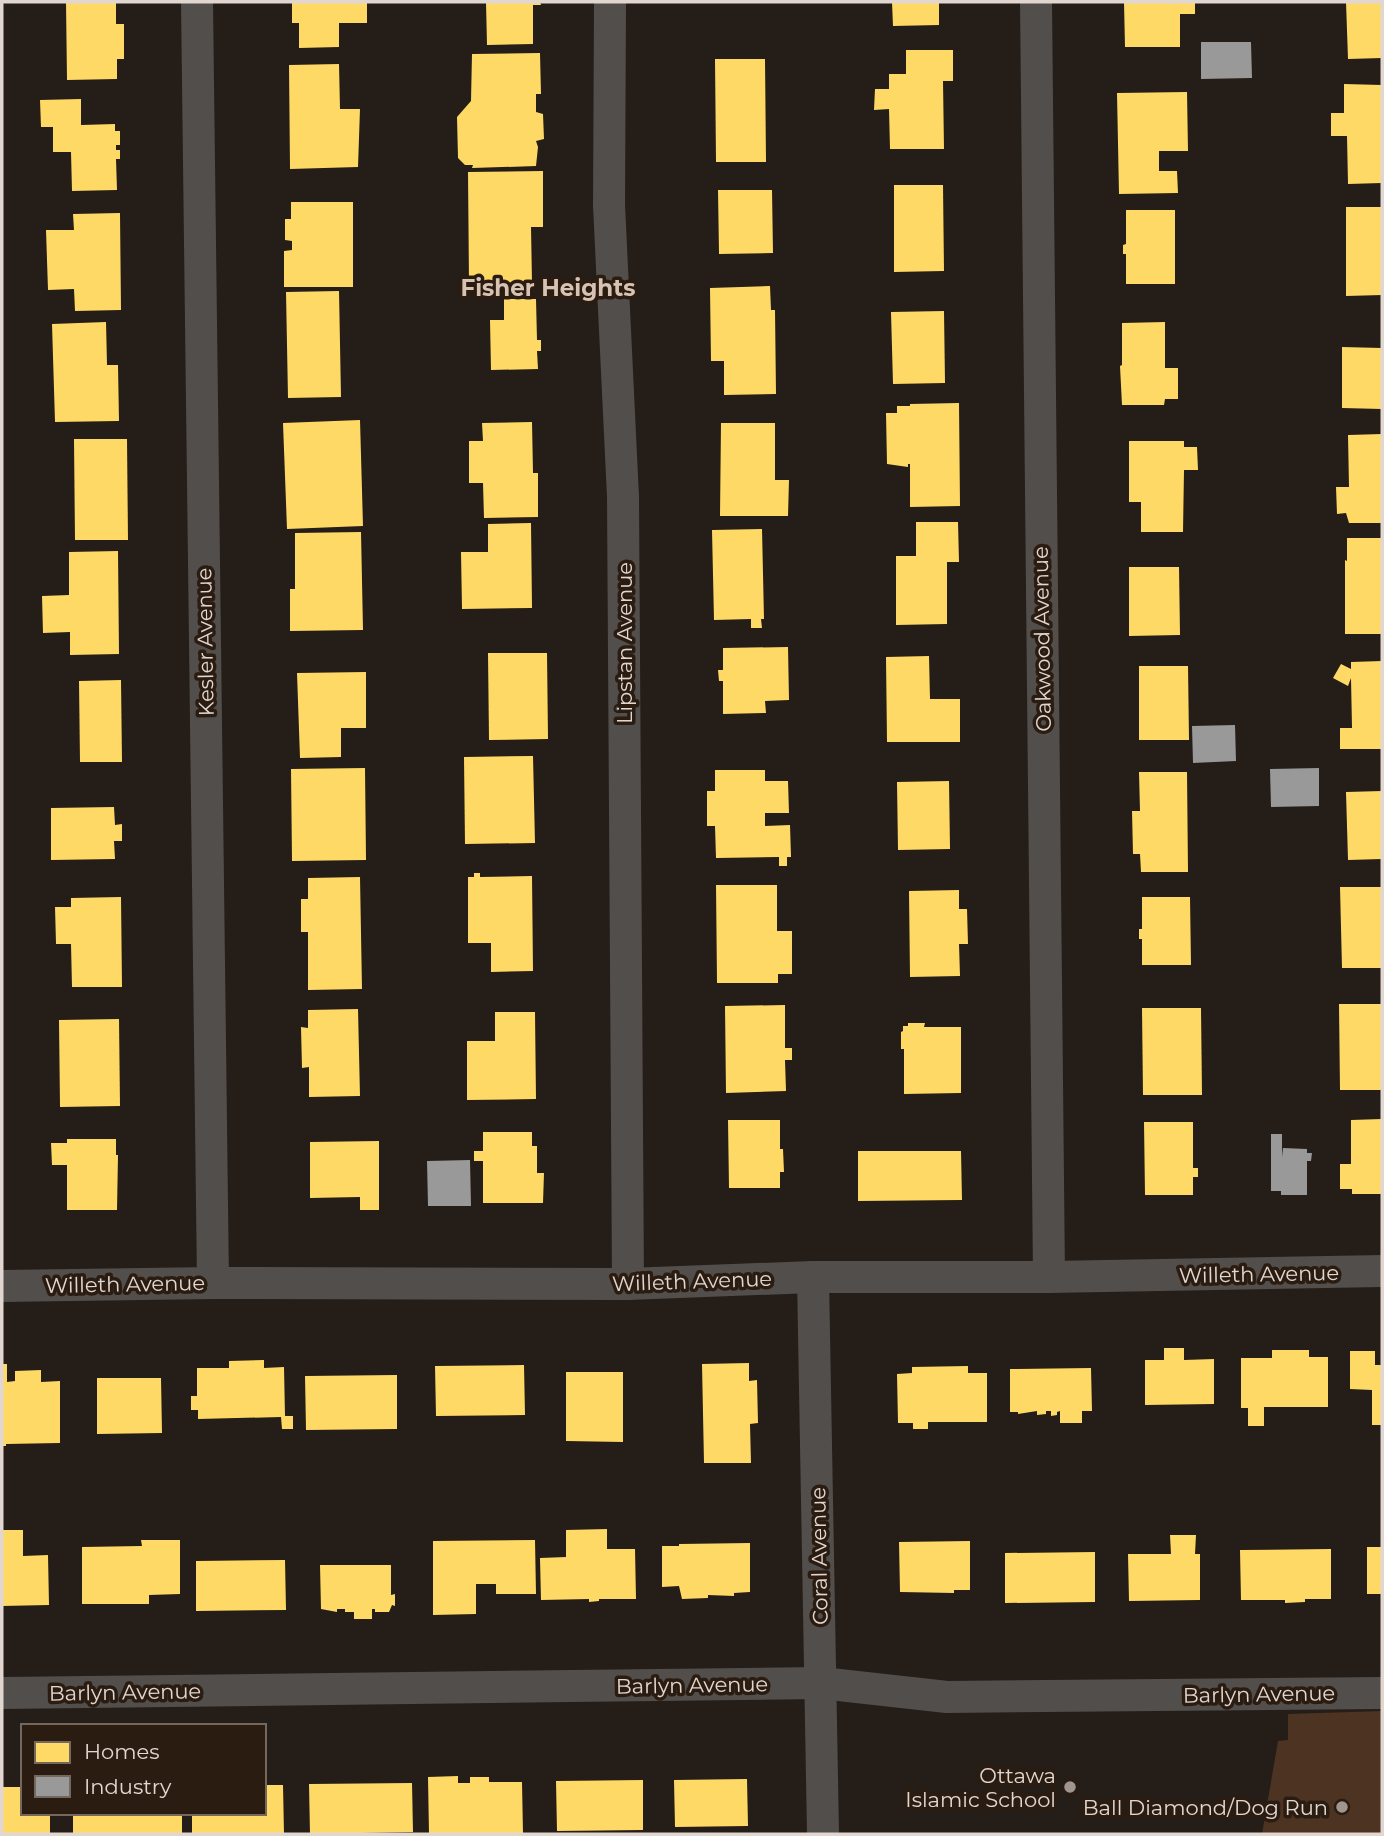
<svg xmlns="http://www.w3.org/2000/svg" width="1384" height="1836" font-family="Montserrat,sans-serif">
	<rect width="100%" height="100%" fill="#251d17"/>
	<polygon fill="#4d3322" points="1382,1711 1382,1834 1262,1834 1278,1741 1288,1740 1288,1714"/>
	<g fill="#ffd966">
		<polygon points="66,2 116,2 116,24 124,24 124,59 117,59 117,79 67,80"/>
		<polygon points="292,2 367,2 367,23 339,23 339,47 299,48 299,23 292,23"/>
		<polygon points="486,2 540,2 541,5 533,5 533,44 487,45"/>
		<polygon points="892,2 939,2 939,25 893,26"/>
		<polygon points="1124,2 1195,2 1195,14 1180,14 1180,47 1125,47"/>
		<polygon points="1346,2 1382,2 1382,58 1348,59"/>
		<polygon points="906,50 953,50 953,81 943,81 944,149 890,149 889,109 874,110 875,89 889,89 889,74 906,74"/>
		<polygon points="540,53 541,94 536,94 536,112 543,114 544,139 536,141 538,147 536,166 472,168 473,165 465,165 458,158 457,117 471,101 472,54"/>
		<polygon points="715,59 765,59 766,162 716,162"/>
		<polygon points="339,64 340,109 360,109 358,167 290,169 289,65"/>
		<polygon points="1344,84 1382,85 1382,183 1348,184 1347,136 1331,136 1331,113 1344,113"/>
		<polygon points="1187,92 1188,151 1159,151 1159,171 1177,171 1178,193 1119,194 1117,93"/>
		<polygon points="81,99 81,125 115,124 115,131 120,131 120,145 116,145 116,150 120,150 120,159 116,159 117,190 72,191 71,152 53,152 53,127 41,127 40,100"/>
		<polygon points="543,171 543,227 531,227 532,283 469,284 468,172"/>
		<polygon points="894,185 943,185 944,271 894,272"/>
		<polygon points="718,190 772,190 773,253 719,254"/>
		<polygon points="291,202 353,202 353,287 284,287 284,251 292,250 292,241 285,240 285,219 291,219"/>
		<polygon points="1346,207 1382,207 1382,295 1346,296"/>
		<polygon points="1126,210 1175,210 1175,284 1126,284 1126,254 1123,254 1123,245 1126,244"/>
		<polygon points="120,213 121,310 75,311 74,289 48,290 46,230 74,230 73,214"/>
		<polygon points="770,286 771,310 775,310 776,394 724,395 724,361 711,361 710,288"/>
		<polygon points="339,291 341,397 288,398 286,292"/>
		<polygon points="504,299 536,299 537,340 541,340 541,351 537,351 538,369 491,370 490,320 504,320"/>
		<polygon points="944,311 945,383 893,384 891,312"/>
		<polygon points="106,322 107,365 118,365 119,421 55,422 52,324"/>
		<polygon points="1165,322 1165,368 1178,368 1178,399 1165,399 1164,405 1122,405 1120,366 1122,365 1122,323"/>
		<polygon points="1342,347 1382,348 1382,409 1342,408"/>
		<polygon points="959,403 960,506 910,507 910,464 908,464 908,467 887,464 886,413 897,413 897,406 910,406 910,404"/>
		<polygon points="360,420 363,526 287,529 283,423"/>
		<polygon points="532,422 533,473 538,473 538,517 484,518 483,483 469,483 469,441 483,441 482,423"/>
		<polygon points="721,423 775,423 775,480 789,480 788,516 720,516"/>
		<polygon points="1382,434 1382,523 1349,523 1346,513 1337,514 1336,487 1349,487 1348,435"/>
		<polygon points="74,439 127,439 128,540 75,540"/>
		<polygon points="1129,441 1184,441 1184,447 1197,447 1198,470 1184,470 1183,532 1141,532 1141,502 1129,502"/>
		<polygon points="916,522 958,522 959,562 947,562 947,624 896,625 896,556 916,556"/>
		<polygon points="531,523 532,608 462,609 461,552 488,552 488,524"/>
		<polygon points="762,529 764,619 761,619 762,628 751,628 751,619 714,620 712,530"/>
		<polygon points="361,532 363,630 290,631 290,589 295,589 295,533"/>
		<polygon points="1347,538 1382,538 1382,634 1345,634 1345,560 1347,561"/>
		<polygon points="118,551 119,654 70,655 70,632 43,633 42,596 69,595 69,552"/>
		<polygon points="1129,567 1179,567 1180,635 1129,636"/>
		<polygon points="788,647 789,700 765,701 766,713 723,714 723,681 719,681 718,670 723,670 723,648"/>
		<polygon points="488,653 547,653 548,739 489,740"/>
		<polygon points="929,656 930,699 960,699 960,742 887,742 886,657"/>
		<polygon points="1382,661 1382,749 1340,749 1340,728 1352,728 1351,678 1348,686 1333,678 1341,664 1351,669 1351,662"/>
		<polygon points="1139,666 1188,666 1189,740 1139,740"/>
		<polygon points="366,672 366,728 341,728 341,757 300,758 297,673"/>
		<polygon points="121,680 122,762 80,762 79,681"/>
		<polygon points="533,756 535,843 465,844 464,757"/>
		<polygon points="365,768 366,860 292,861 291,769"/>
		<polygon points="715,770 765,770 765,781 788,781 789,813 765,813 765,826 790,825 791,857 787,857 787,866 779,866 779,857 716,858 715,826 707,826 707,791 715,791"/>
		<polygon points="1139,772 1187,772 1188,872 1141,872 1140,854 1133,854 1132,811 1140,811"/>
		<polygon points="949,781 950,849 898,850 897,782"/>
		<polygon points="1382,791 1382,859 1348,860 1346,792"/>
		<polygon points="114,807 115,825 122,824 122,841 114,841 115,859 51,860 51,808"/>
		<polygon points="474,873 480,873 480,877 532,876 533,971 491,972 491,943 468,943 468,877 474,877"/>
		<polygon points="360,877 362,989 308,990 308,932 301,932 301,899 308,899 308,878"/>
		<polygon points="716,885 777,885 777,931 792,931 792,974 778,974 778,983 717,983"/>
		<polygon points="1340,887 1382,887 1382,968 1342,968"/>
		<polygon points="959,890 959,909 967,909 968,944 959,944 960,976 910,977 909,891"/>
		<polygon points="121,897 122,987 72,987 71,944 56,944 55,907 71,907 71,898"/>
		<polygon points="1142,897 1190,897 1191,965 1142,965 1142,939 1139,939 1139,929 1142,929"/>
		<polygon points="1339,1004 1382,1004 1382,1090 1340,1090"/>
		<polygon points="785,1005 785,1048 792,1048 792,1060 785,1060 786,1091 726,1093 725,1006"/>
		<polygon points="1142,1008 1201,1008 1202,1095 1143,1095"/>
		<polygon points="358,1009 360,1096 309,1097 309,1067 302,1068 301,1027 308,1028 308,1010"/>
		<polygon points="495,1012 535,1012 536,1099 467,1100 467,1041 495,1041"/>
		<polygon points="119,1019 120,1106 60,1107 59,1020"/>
		<polygon points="908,1023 925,1023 924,1027 961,1027 961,1093 904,1094 904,1049 901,1049 901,1032 903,1031 903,1026 908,1026"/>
		<polygon points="1382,1119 1382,1194 1352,1194 1352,1189 1340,1189 1340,1164 1351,1164 1351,1120"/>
		<polygon points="728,1120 780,1120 780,1149 783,1149 784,1172 780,1172 780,1188 729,1188"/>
		<polygon points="1144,1122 1193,1122 1193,1168 1198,1168 1198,1177 1193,1177 1193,1195 1145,1195"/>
		<polygon points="483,1132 532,1132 532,1146 537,1146 537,1173 544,1173 543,1203 483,1203 483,1161 474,1161 474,1151 483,1151"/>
		<polygon points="67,1139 116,1139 116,1155 118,1155 117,1210 67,1210 67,1165 52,1165 51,1143 67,1143"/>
		<polygon points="379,1141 379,1210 360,1210 360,1197 310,1198 310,1142"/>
		<polygon points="858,1151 961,1151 962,1200 858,1201"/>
		<polygon points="1164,1348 1184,1348 1184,1360 1214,1359 1214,1404 1145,1405 1145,1360 1164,1360"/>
		<polygon points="1272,1350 1309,1350 1309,1357 1328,1357 1328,1407 1264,1407 1264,1426 1248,1426 1248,1408 1241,1408 1241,1358 1272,1358"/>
		<polygon points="1350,1351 1375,1351 1375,1365 1382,1365 1382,1425 1372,1425 1372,1390 1350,1389"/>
		<polygon points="264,1360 264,1368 284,1367 285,1416 293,1416 293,1429 282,1429 281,1417 198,1419 198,1410 191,1410 191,1396 197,1396 197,1368 229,1368 229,1361"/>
		<polygon points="749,1363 749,1381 757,1380 758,1423 750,1424 751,1463 704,1463 702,1364"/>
		<polygon points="2,1364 7,1364 7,1382 15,1381 15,1371 41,1370 41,1382 60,1381 60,1443 6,1444 6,1446 2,1446"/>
		<polygon points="524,1365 525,1415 436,1416 435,1366"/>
		<polygon points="968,1366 968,1373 987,1373 987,1422 928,1422 928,1429 913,1429 913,1423 898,1423 897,1374 912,1373 912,1367"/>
		<polygon points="1091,1368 1092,1411 1082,1411 1082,1423 1060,1423 1060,1411 1057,1412 1057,1415 1051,1416 1051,1411 1046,1411 1046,1414 1037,1415 1037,1411 1018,1414 1018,1412 1010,1412 1010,1369"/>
		<polygon points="566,1372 623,1372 623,1442 566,1441"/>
		<polygon points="397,1375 397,1429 306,1430 305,1376"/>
		<polygon points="97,1378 161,1378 162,1433 97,1434"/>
		<polygon points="607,1529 607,1549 635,1549 636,1599 599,1599 599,1601 589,1602 589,1599 541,1600 540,1558 566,1557 566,1530"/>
		<polygon points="2,1530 23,1530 23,1556 48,1555 49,1605 2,1606"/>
		<polygon points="1170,1535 1196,1535 1195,1554 1200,1554 1200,1600 1129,1601 1128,1554 1171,1554"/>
		<polygon points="141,1540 180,1540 180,1594 149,1595 149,1604 82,1604 82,1547 142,1546"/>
		<polygon points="535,1540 536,1594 496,1594 496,1584 476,1584 476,1614 433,1615 433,1541"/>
		<polygon points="970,1541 970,1590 954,1590 954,1593 900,1592 899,1542"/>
		<polygon points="750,1543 750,1592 734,1593 734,1596 708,1595 708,1598 682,1599 679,1586 662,1587 662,1546 679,1546 679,1544"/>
		<rect x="1367" y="1547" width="15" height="47"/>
		<polygon points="1331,1549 1331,1599 1305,1599 1305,1602 1285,1603 1285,1600 1241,1600 1240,1550"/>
		<polygon points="1095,1552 1095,1602 1005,1603 1005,1553"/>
		<polygon points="285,1560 286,1610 196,1611 196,1561"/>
		<polygon points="320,1565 391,1565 391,1595 395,1594 395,1606 392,1605 389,1612 375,1612 375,1609 372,1609 372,1619 354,1619 354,1612 345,1612 345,1609 337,1609 337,1612 321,1609"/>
		<polygon points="458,1776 458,1783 470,1783 470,1777 489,1777 489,1782 522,1782 523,1834 429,1834 428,1777"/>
		<polygon points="747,1779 748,1826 675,1827 674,1780"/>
		<polygon points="643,1780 643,1830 557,1831 556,1781"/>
		<polygon points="412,1783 413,1832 310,1834 309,1784"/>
		<polygon points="264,1785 283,1785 284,1834 192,1834 192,1813 264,1813"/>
		<polygon points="2,1787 23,1787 23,1813 50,1813 50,1834 2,1834"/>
		<polygon points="73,1813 182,1813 182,1833 73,1834"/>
	</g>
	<g fill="#999">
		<polygon points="1201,42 1251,42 1252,78 1201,79"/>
		<polygon points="1235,725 1236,761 1193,763 1192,726"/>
		<polygon points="1319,768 1319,806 1271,807 1270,769"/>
		<polygon points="1271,1134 1282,1134 1282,1157 1283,1148 1307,1149 1307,1153 1312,1153 1311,1161 1307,1161 1307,1195 1281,1195 1281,1191 1271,1191"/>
		<polygon points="470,1160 471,1206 428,1206 427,1161"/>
	</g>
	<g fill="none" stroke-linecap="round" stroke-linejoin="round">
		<g stroke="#524e4b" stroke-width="32">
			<polyline points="197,2 213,1283"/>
			<polyline points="610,2 609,205 623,497 628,1284"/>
			<polyline points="1036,2 1049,1277"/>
			<polyline points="813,1277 823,1834"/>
			<polyline points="2,1286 213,1283 628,1284 813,1277 1049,1277 1382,1271"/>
			<polyline points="2,1693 821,1683 947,1697 1382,1693"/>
		</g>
	</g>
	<g fill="#a0968f" stroke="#2b1c11" stroke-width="2.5">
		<circle cx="1070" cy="1787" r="7"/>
		<circle cx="1342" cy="1807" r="7"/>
	</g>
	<g text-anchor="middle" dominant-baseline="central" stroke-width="7" stroke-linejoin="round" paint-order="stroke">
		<g font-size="21" fill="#e2d7d0" stroke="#2b1c11">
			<text transform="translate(1042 639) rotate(-91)">Oakwood Avenue</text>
			<text transform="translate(205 642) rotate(-91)">Kesler Avenue</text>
			<text transform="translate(624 643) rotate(-90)">Lipstan Avenue</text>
			<text transform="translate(1259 1274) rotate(-1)">Willeth Avenue</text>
			<text transform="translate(692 1281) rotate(-2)">Willeth Avenue</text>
			<text transform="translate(125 1284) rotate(-1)">Willeth Avenue</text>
			<text transform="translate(819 1556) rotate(-91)">Coral Avenue</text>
			<text transform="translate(692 1685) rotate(-1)">Barlyn Avenue</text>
			<text transform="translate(125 1692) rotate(-1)">Barlyn Avenue</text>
			<text transform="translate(1259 1694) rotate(-1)">Barlyn Avenue</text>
		</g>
		<g font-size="21" fill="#e2d7d0" stroke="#2b1c11" text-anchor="end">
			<text x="1056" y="1775">Ottawa<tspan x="1056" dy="24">Islamic School</tspan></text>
			<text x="1328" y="1807">Ball Diamond/Dog Run</text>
		</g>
		<g font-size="23" font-weight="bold" fill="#d7c2b4" stroke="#2b1c11">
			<text x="548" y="288">Fisher Heights</text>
		</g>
	</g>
	<rect width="1384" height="1836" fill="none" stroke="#e2d7d0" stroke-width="7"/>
	<rect x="21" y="1724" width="245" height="91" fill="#2b1c11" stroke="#74675d" stroke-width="2"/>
	<rect x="35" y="1742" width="35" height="21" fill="#ffd966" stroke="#74675d" stroke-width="2"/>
	<text x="84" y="1759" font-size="21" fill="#e2d7d0">Homes</text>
	<rect x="35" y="1776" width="35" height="21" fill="#999999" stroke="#74675d" stroke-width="2"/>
	<text x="84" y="1794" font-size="21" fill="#e2d7d0">Industry</text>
</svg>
